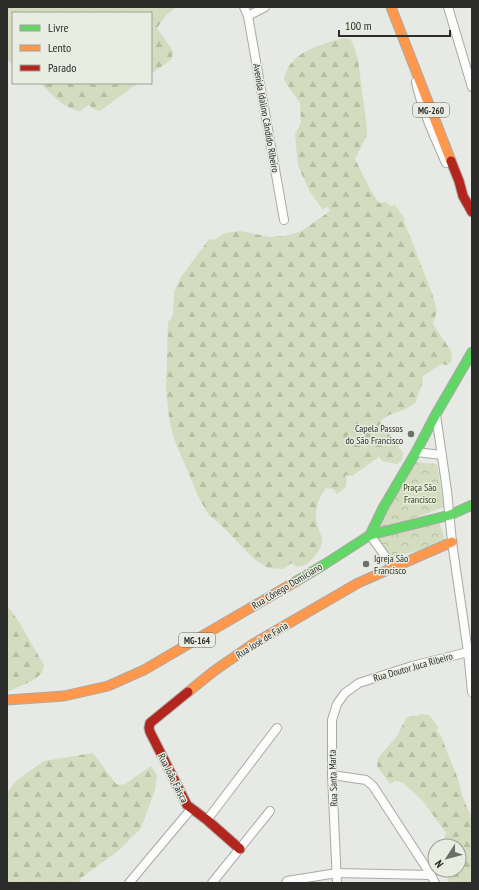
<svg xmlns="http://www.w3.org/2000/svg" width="479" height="890" font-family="'PT Sans Narrow',sans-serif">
	<defs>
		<pattern id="forest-firs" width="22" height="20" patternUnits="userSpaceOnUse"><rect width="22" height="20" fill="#d3dcbe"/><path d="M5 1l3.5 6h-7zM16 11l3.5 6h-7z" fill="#b5bda3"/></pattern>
		<pattern id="park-crowns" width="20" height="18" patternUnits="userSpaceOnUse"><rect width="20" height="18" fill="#d3dcbe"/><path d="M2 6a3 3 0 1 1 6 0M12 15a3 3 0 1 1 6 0" fill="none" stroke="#b5bda3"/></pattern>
	</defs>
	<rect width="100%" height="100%" fill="#e7e9e4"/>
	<g fill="url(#forest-firs)">
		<polygon points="7,7 177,7 167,14 157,28 173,51 172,59 151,74 151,13 13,13 13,64 7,60"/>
		<path d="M342 38 350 39 353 44 358 60 367 129 366 137 355 159 370 189 379 203 386 202 391 206 395 205 405 219 404 221 433 296 437 311 433 324 451 351 452 357 451 362 447 365 441 364 423 376 422 384 415 403 406 409 389 415 380 421 403 453 402 460 397 464 382 461 379 457 352 476 345 475 347 479 346 487 337 494 334 489 326 488C318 498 314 511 317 524 318 529 321 533 322 539 323 548 312 562 303 566 301 566 299 566 297 567L292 563 283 569 268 568 254 559 221 525 208 514 198 496 192 481 179 451 173 436 169 418 166 389 168 322 173 316 174 292 181 277 200 251 203 248 204 246 209 239 214 240 225 233 240 231 270 237 285 236 302 231 330 211 327 206 323 210 310 192 298 166 295 134 301 123 300 103 284 80C288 52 319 46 342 38Z"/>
		<path d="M40 83H138L100 111 93 109 89 105 80 111C64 109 52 94 40 83Z"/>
		<polygon points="7,605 19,622 44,665 42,673 34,680 7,692"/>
		<polygon points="421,714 429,715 439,728 436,730 442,738 447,752 458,779 462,795 468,810 472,817 472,883 449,883 445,870 459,870 459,846 442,846 446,833 423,801 402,782 395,781 390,784 377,766 378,758 398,735 399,732 407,717 417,716"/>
		<polygon points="93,753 116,784 124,785 151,766 157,775 155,790 141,828 117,852 81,878 79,883 7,883 7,792 17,780 44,761"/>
	</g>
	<g fill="url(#park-crowns)">
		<polygon points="416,462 437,464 444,507 376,532 377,523"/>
		<polygon points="438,519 446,543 390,558 374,536"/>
	</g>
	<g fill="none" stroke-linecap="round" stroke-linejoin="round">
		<g stroke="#a8aaa5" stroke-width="10">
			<g id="street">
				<polyline points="244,7 248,16 284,220"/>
				<polyline points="448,7 472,87"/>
				<polyline points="248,16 265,7"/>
				<path d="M416 82C422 110 434 136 446 163"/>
				<polyline points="436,415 447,491 452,542 468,652 472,692"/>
				<polyline points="416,452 442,455"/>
				<polyline points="370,535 393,567"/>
				<polyline points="332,775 366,780 373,786 431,875 435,883"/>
				<polyline points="207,820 277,728"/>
				<polyline points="129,883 191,809"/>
				<polyline points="212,883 270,811"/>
				<polyline points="286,883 287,881 337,873 431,875"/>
				<polyline points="337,883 332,775 332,720 337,704 345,693 359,683 412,666 468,652"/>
			</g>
		</g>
		<g stroke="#a8aaa5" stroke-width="11">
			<g id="fast">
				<polyline points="370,535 450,515 472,505"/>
				<polyline points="295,582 325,564 370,535 383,508 416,452 436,414 472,352"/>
			</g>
		</g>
		<g stroke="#a8aaa5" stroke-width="11">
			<g id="slow">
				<polyline points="391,7 451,161"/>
				<polyline points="188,692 214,671 253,644 358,583 452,542"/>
				<polyline points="7,700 64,696 108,686 144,670 295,582"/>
			</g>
		</g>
		<g stroke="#a8aaa5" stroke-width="11">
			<g id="jam">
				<polyline points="451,161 459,181 463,196 472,212"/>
				<polyline points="188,692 150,723 149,728 150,732 187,805 207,820 240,849"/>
			</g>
		</g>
		<use href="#street" stroke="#fbfcfb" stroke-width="8"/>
		<use href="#fast" stroke="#63d668" stroke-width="9"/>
		<use href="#slow" stroke="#ff974d" stroke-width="9"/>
		<use href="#jam" stroke="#b3261e" stroke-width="9"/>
	</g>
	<g fill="#6d6f6b" stroke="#e8ece1" stroke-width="1.5">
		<circle cx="411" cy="434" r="4"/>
		<circle cx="366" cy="564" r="4"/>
	</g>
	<g text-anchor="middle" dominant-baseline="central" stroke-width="3" stroke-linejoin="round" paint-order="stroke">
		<g fill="#e8ece1" stroke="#646661" stroke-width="1">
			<rect x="413" y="103" width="36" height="14" rx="3"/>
			<rect x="179" y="633" width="36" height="14" rx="3"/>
		</g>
		<g font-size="9" font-weight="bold" fill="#2c2d2a">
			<text x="431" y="110">MG-260</text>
			<text x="197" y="640">MG-164</text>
		</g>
		<g font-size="10" fill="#2c2d2a" stroke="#e8ece1">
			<text transform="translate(266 118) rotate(80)">Avenida Idalino Cândido Ribeiro</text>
			<text transform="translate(287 586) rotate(-31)">Rua Cônego Domiciano</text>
			<text transform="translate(262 640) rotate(-32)">Rua José de Faria</text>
			<text transform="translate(413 667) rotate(-16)">Rua Doutor Juca Ribeiro</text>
			<text transform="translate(173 778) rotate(63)">Rua João Faísca</text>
			<text transform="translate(333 778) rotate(-92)">Rua Santa Marta</text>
		</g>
		<g font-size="10" fill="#2c2d2a" stroke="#e8ece1" text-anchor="end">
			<text x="403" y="428">Capela Passos<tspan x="403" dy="12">do São Francisco</tspan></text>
			<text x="374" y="558" text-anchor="start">Igreja São<tspan x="374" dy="12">Francisco</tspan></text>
		</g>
		<g font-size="10" fill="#354110" stroke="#e8ece1">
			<text x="420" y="487">Praça São<tspan x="420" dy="12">Francisco</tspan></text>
		</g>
	</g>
	<rect width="479" height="890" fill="none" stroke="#2c2d2a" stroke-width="16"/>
	<rect x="12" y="12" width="140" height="72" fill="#e8ece1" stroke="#9da098"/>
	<rect x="20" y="25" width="20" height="6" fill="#63d668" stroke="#9da098"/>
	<text x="48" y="32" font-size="12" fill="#2c2d2a">Livre</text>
	<rect x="20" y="45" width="20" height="6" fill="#ff974d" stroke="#9da098"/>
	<text x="48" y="52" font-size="12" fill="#2c2d2a">Lento</text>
	<rect x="20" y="65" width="20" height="6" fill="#b3261e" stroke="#9da098"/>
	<text x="48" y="72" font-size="12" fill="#2c2d2a">Parado</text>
	<g transform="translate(447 858) rotate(234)"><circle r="19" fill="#e8ece1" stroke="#9da098"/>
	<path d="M0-3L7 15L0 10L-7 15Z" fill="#6d6f6b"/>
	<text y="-6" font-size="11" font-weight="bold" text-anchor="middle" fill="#2c2d2a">N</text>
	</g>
	<path d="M339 30v6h111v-6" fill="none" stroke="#2c2d2a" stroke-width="2"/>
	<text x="345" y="30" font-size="12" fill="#2c2d2a" stroke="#e8ece1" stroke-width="3" paint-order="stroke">100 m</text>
</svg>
